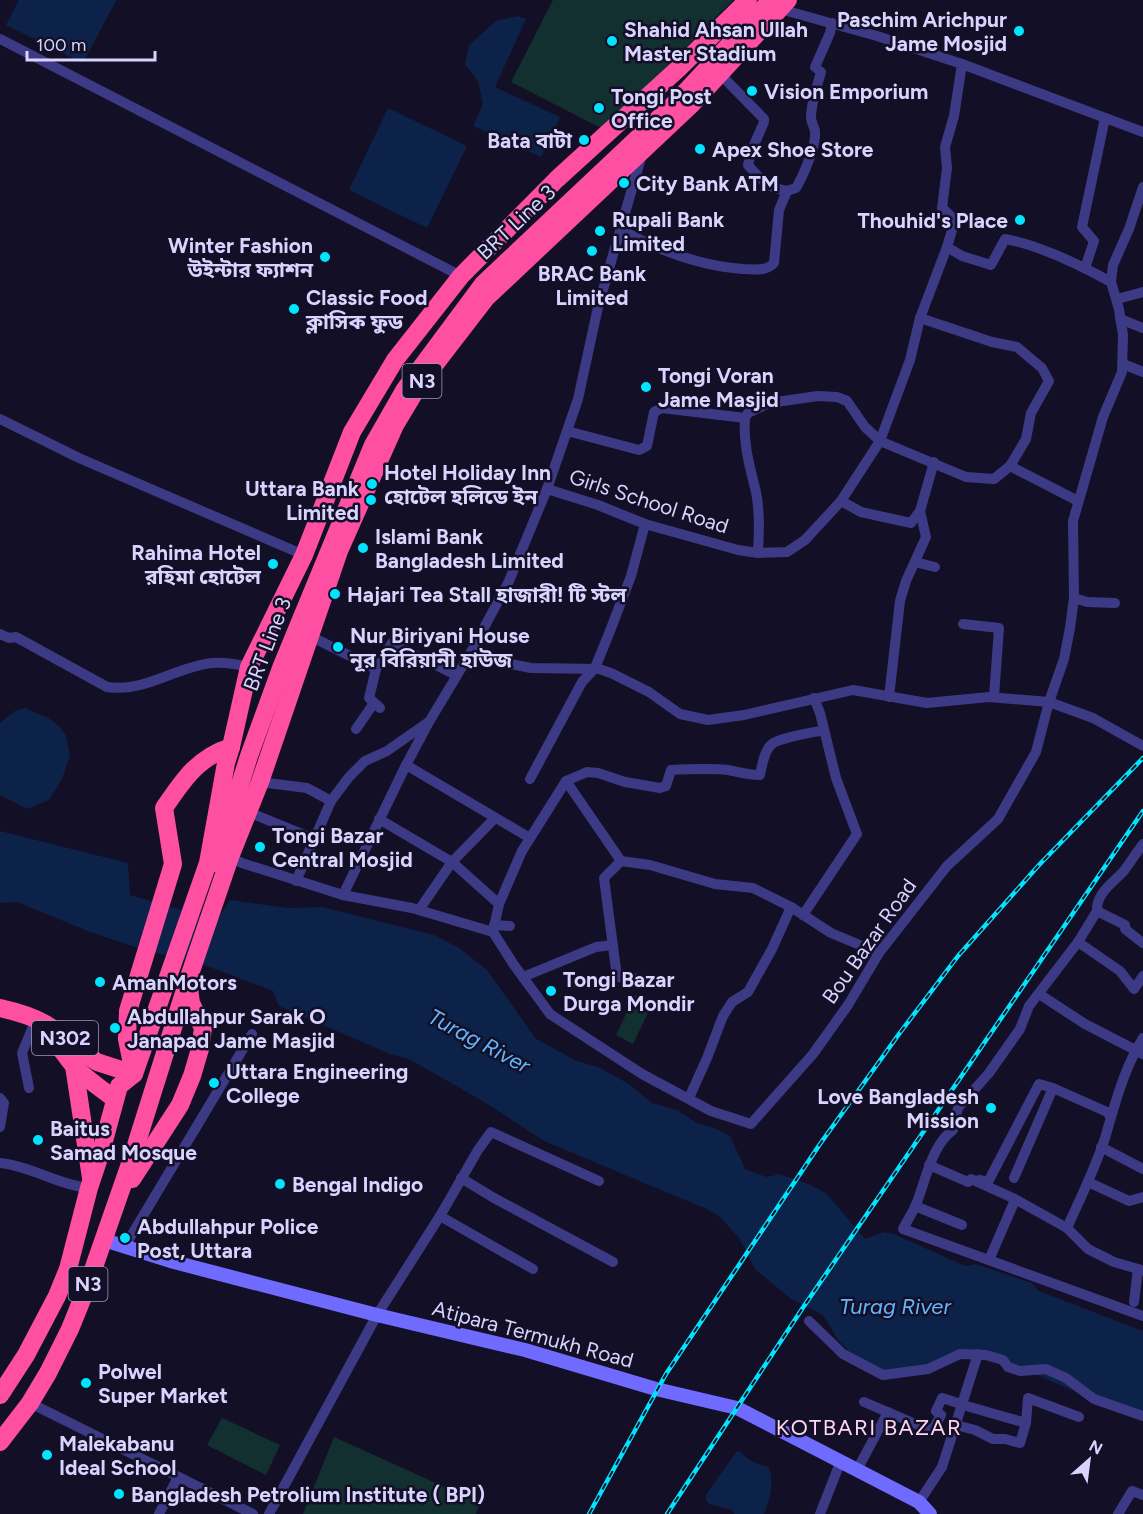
<svg xmlns="http://www.w3.org/2000/svg" width="1143" height="1514" font-family="Figtree,'Noto Sans Bengali',sans-serif">
	<rect width="100%" height="100%" fill="#130f26"/>
	<g fill="#12302f">
		<polygon points="553,0 733,0 605,130 511,82"/>
		<polygon points="635,995 654,1000 633,1044 616,1035"/>
		<polygon points="222,1418 280,1445 266,1475 207,1445"/>
		<polygon points="334,1437 480,1503 476,1514 303,1514"/>
	</g>
	<g fill="#0c2248">
		<polygon points="19,0 116,0 116,1 83,63 6,25"/>
		<polygon points="518,16 526,19 495,87 560,117 541,157 473,126 483,104 478,81 465,64 469,45 496,21"/>
		<polygon points="388,108 467,146 427,228 349,190"/>
		<polygon points="25,708 48,718 60,727 66,736 70,756 62,779 49,800 27,809 0,795 0,723 15,711"/>
		<polygon points="0,831 128,863 130,895 217,920 230,900 287,908 323,907 434,935 459,948 487,970 536,1039 577,1061 598,1067 629,1084 652,1103 677,1110 697,1123 715,1128 730,1136 745,1169 767,1177 779,1174 806,1183 826,1193 865,1239 884,1232 894,1234 965,1266 976,1264 1032,1283 1039,1291 1143,1331 1143,1419 1119,1411 1017,1366 966,1352 891,1376 868,1371 838,1340 823,1315 791,1299 755,1269 739,1238 721,1218 709,1210 544,1141 486,1103 409,1059 390,1054 279,1006 273,991 207,966 138,948 90,932 17,902 0,903"/>
		<path d="M740 1451C746 1459 758 1466 768 1466 775 1480 770 1500 764 1514H734L732 1510 709 1504 706 1500V1495L736 1452Z"/>
	</g>
	<g fill="none" stroke-linecap="round" stroke-linejoin="round">
		<g stroke="#3d3a85" stroke-width="10">
			<polyline points="780,9 877,36 962,64 1143,132"/>
			<polyline points="0,39 461,276"/>
			<path d="M962 64 954 116 945 147 947 168 942 208 955 220 947 247 962 256 991 265 1005 239C1040 245 1080 265 1111 282"/>
			<path d="M787 191 796 188C803 176 817 145 815 131 814 126 811 122 811 118 811 102 817 87 821 72L815 67 830 33 832 23"/>
			<path d="M621 230C660 251 699 266 743 269 754 269 766 272 774 263L779 210 787 191C768 188 760 179 748 165L751 152 764 122V119L720 74"/>
			<polyline points="1085,268 1094,241 1082,227 1105,118"/>
			<polyline points="1117,299 1143,292"/>
			<polyline points="1120,319 1143,328"/>
			<polyline points="1123,364 1143,372"/>
			<polyline points="745,418 748,413 769,403 818,396 837,397 847,401 865,427 880,441 966,477 994,479 1010,466 1026,439 1031,413 1049,381 1042,368 1017,347 992,342 920,318"/>
			<polyline points="0,419 79,458 304,555"/>
			<path d="M567 431 639 450 647 446 654 412 662 408 745 418C743 445 750 467 756 492 760 512 759 533 758 553"/>
			<polyline points="1010,466 1078,501"/>
			<polyline points="547,489 598,505 645,524 738,550 758,553 787,552 805,540 841,501 880,441 910,360 920,318 947,247"/>
			<polyline points="841,501 861,512 911,523 920,511 934,462"/>
			<polyline points="915,562 935,567"/>
			<polyline points="1074,598 1087,602 1115,603"/>
			<polyline points="963,624 999,628 994,697"/>
			<path d="M0 634 9 638 16 637 107 687C144 693 175 667 212 663 225 662 236 664 249 667"/>
			<polyline points="310,636 376,669 392,643 456,675"/>
			<polyline points="471,652 501,662 531,668 599,669 611,673 649,692 680,714 708,720 744,715 853,690 927,703 989,697 1049,702 1093,718 1143,746"/>
			<polyline points="376,669 369,698 380,708"/>
			<polyline points="889,697 900,601 906,581 926,537 920,511"/>
			<polyline points="356,729 374,703"/>
			<polyline points="406,765 530,838"/>
			<polyline points="530,779 582,682 595,668 610,631 631,576 645,524"/>
			<polyline points="566,781 621,861 650,865 715,884 753,888 791,907 831,933 879,953"/>
			<polyline points="260,782 307,788 331,801"/>
			<polyline points="248,812 314,839"/>
			<polyline points="379,819 452,862 499,904"/>
			<polyline points="230,857 242,863 343,895 412,908 493,932 514,965 550,1014 642,1074 711,1111 751,1124 813,1054 848,1005 879,953 947,866 998,819 1036,752 1049,702 1064,659 1070,628 1074,598 1073,521 1103,417 1122,372 1123,335 1119,309 1111,282 1113,265 1129,229 1143,187"/>
			<polyline points="621,861 604,878 617,977 662,981"/>
			<polyline points="296,881 331,801 349,777 365,761 387,751 427,723"/>
			<polyline points="343,895 406,765 429,722 471,652 509,581 547,489 578,399 598,307 642,154"/>
			<polyline points="419,910 452,862 495,818"/>
			<path d="M1097 911 1078 942 1029 1006 1020 1029 989 1073 958 1108 953 1130C931 1145 925 1184 915 1207 911 1215 907 1221 903 1229L1143 1316"/>
			<path d="M1097 911C1096 894 1112 883 1123 872 1130 863 1136 853 1143 844"/>
			<polyline points="1097,911 1125,925 1125,929 1143,943"/>
			<polyline points="803,915 857,834 836,778 820,713 814,698"/>
			<polyline points="494,925 510,926"/>
			<path d="M493 932 499 904 522 851 566 781 587 772 598 773 625 782 660 788 666 786 671 770C690 769 709 768 728 770 739 772 749 775 760 775 762 766 764 750 772 744 777 739 815 731 824 731"/>
			<polyline points="1078,942 1120,971 1134,989 1143,976"/>
			<polyline points="523,977 596,947 613,945"/>
			<polyline points="1039,994 1085,1024 1143,1054"/>
			<polyline points="29,1088 22,1053 32,1029"/>
			<polyline points="0,1098 4,1103 0,1127"/>
			<polyline points="689,1098 707,1058 723,1016 732,1002 748,992 772,949 791,907"/>
			<polyline points="1101,1147 1143,1169"/>
			<path d="M0 1163C31 1166 58 1185 89 1188"/>
			<polyline points="929,1165 968,1182 971,1179 1015,1199 1067,1228 1088,1249 1114,1262 1138,1269"/>
			<polyline points="461,1178 494,1198 613,1262"/>
			<polyline points="1014,1178 1053,1088 1107,1112 1110,1116"/>
			<polyline points="979,1180 988,1182 1039,1084 1053,1088"/>
			<polyline points="1088,1182 1129,1201 1143,1197"/>
			<polyline points="915,1206 962,1225"/>
			<polyline points="440,1216 533,1269"/>
			<path d="M1067 1228C1080 1199 1095 1169 1105 1138 1115 1104 1124 1068 1143 1038"/>
			<polyline points="125,1246 252,1034"/>
			<polyline points="989,1260 1015,1200"/>
			<polyline points="1134,1302 1138,1269 1143,1271"/>
			<polyline points="809,1321 843,1354 883,1375 928,1369 960,1354 986,1355 1003,1360 1008,1367 1020,1371 1046,1369 1066,1378 1094,1399 1143,1416"/>
			<polyline points="864,1402 932,1431 941,1415 936,1411 942,1398 961,1404"/>
			<polyline points="30,1403 253,1514"/>
			<polyline points="963,1405 1026,1423 1028,1398 1079,1417"/>
			<polyline points="956,1425 975,1430 993,1439 1005,1439 1020,1443 1026,1423"/>
			<polyline points="857,1470 888,1412"/>
			<polyline points="919,1502 942,1467 978,1354"/>
			<polyline points="159,1514 178,1477"/>
			<polyline points="269,1514 377,1315 440,1216 478,1150 491,1132 599,1181"/>
			<polyline points="820,1514 840,1463"/>
			<polyline points="1118,1514 1132,1491 1143,1495"/>
		</g>
		<polyline stroke="#6f6bff" stroke-width="14" points="104,1240 174,1262 377,1315 525,1350 656,1389 737,1408 919,1502 930,1514"/>
		<g stroke="#ff4fa3" stroke-width="18">
			<path d="M0 1008C41 1017 53 1026 82 1055"/>
			<path d="M53 1042C63 1049 67 1059 76 1068 88 1080 101 1089 115 1099"/>
			<path d="M74 1047 97 1062 134 1074 127 1039 128 1011 173 864 164 808C183 780 198 757 231 747"/>
			<polyline points="74,1066 91,1178"/>
			<polyline points="132,1179 180,1105 192,1076 200,1049 203,1028 191,1003 188,981"/>
			<polyline points="0,1395 26,1355 57,1296 68,1269 89,1188 101,1152 119,1086 134,1074 208,863 226,763 231,747 249,667 304,555 352,432 395,360 461,276 557,179 679,68 748,0"/>
			<polyline points="0,1442 30,1403 48,1373 70,1329 87,1287 131,1161 188,980 230,857 260,782 339,551 395,425 419,385 486,298 692,104 788,0"/>
		</g>
		<g stroke="#00e5ff" stroke-width="4.5">
			<g id="rail">
				<polyline points="589,1514 666,1374 820,1144 899,1034 958,956 1039,865 1143,758"/>
				<polyline points="667,1514 802,1309 1143,811"/>
			</g>
		</g>
		<use href="#rail" stroke="#130f26" stroke-width="2" stroke-dasharray="7" stroke-linecap="butt"/>
		<polyline stroke="#ff4fa3" stroke-width="18" points="215,863 249,756 281,668 373,445 405,389 483,284 677,101 771,0"/>
	</g>
	<g fill="#00e5ff" stroke="#130f26" stroke-width="2">
		<circle cx="1019" cy="31" r="6"/>
		<circle cx="612" cy="41" r="6"/>
		<circle cx="752" cy="91" r="6"/>
		<circle cx="599" cy="108" r="6"/>
		<circle cx="584" cy="140" r="6"/>
		<circle cx="700" cy="149" r="6"/>
		<circle cx="624" cy="183" r="6"/>
		<circle cx="1020" cy="220" r="6"/>
		<circle cx="600" cy="231" r="6"/>
		<circle cx="592" cy="251" r="6"/>
		<circle cx="325" cy="257" r="6"/>
		<circle cx="294" cy="309" r="6"/>
		<circle cx="646" cy="387" r="6"/>
		<circle cx="372" cy="484" r="6"/>
		<circle cx="371" cy="500" r="6"/>
		<circle cx="363" cy="548" r="6"/>
		<circle cx="273" cy="564" r="6"/>
		<circle cx="335" cy="594" r="6"/>
		<circle cx="338" cy="647" r="6"/>
		<circle cx="260" cy="847" r="6"/>
		<circle cx="100" cy="982" r="6"/>
		<circle cx="551" cy="991" r="6"/>
		<circle cx="115" cy="1028" r="6"/>
		<circle cx="214" cy="1083" r="6"/>
		<circle cx="991" cy="1108" r="6"/>
		<circle cx="38" cy="1140" r="6"/>
		<circle cx="280" cy="1184" r="6"/>
		<circle cx="125" cy="1238" r="6"/>
		<circle cx="86" cy="1383" r="6"/>
		<circle cx="47" cy="1455" r="6"/>
		<circle cx="119" cy="1494" r="6"/>
	</g>
	<g text-anchor="middle" dominant-baseline="central" stroke-width="5" stroke-linejoin="round" paint-order="stroke">
		<g fill="#130f26" stroke="#9e99be" stroke-width="1.5">
			<rect x="402.5" y="364" width="39" height="34" rx="4.5"/>
			<rect x="32" y="1021" width="66" height="34" rx="4.5"/>
			<rect x="68.5" y="1267" width="39" height="34" rx="4.5"/>
		</g>
		<g font-size="20" font-weight="bold" fill="#d9d4ff">
			<text x="422" y="381">N3</text>
			<text x="65" y="1038">N302</text>
			<text x="88" y="1284">N3</text>
		</g>
		<g font-size="21" font-weight="bold" fill="#d9d4ff" stroke="#130f26" text-anchor="start">
			<text x="1007" y="19" text-anchor="end">Paschim Arichpur<tspan x="1007" dy="24">Jame Mosjid</tspan></text>
			<text x="624" y="29">Shahid Ahsan Ullah<tspan x="624" dy="24">Master Stadium</tspan></text>
			<text x="764" y="91">Vision Emporium</text>
			<text x="611" y="96">Tongi Post<tspan x="611" dy="24">Office</tspan></text>
			<text x="572" y="140" text-anchor="end">Bata বাটা</text>
			<text x="712" y="149">Apex Shoe Store</text>
			<text x="636" y="183">City Bank ATM</text>
			<text x="612" y="219">Rupali Bank<tspan x="612" dy="24">Limited</tspan></text>
			<text x="1008" y="220" text-anchor="end">Thouhid's Place</text>
			<text x="313" y="245" text-anchor="end">Winter Fashion<tspan x="313" dy="24">উইন্টার ফ্যাশন</tspan></text>
			<text x="592" y="273" text-anchor="middle">BRAC Bank<tspan x="592" dy="24">Limited</tspan></text>
			<text x="306" y="297">Classic Food<tspan x="306" dy="24">ক্লাসিক ফুড</tspan></text>
			<text x="658" y="375">Tongi Voran<tspan x="658" dy="24">Jame Masjid</tspan></text>
			<text x="384" y="472">Hotel Holiday Inn<tspan x="384" dy="24">হোটেল হলিডে ইন</tspan></text>
			<text x="359" y="488" text-anchor="end">Uttara Bank<tspan x="359" dy="24">Limited</tspan></text>
			<text x="375" y="536">Islami Bank<tspan x="375" dy="24">Bangladesh Limited</tspan></text>
			<text x="261" y="552" text-anchor="end">Rahima Hotel<tspan x="261" dy="24">রহিমা হোটেল</tspan></text>
			<text x="347" y="594">Hajari Tea Stall হাজারী! টি স্টল</text>
			<text x="350" y="635">Nur Biriyani House<tspan x="350" dy="24">নূর বিরিয়ানী হাউজ</tspan></text>
			<text x="272" y="835">Tongi Bazar<tspan x="272" dy="24">Central Mosjid</tspan></text>
			<text x="563" y="979">Tongi Bazar<tspan x="563" dy="24">Durga Mondir</tspan></text>
			<text x="112" y="982">AmanMotors</text>
			<text x="127" y="1016">Abdullahpur Sarak O<tspan x="127" dy="24">Janapad Jame Masjid</tspan></text>
			<text x="226" y="1071">Uttara Engineering<tspan x="226" dy="24">College</tspan></text>
			<text x="979" y="1096" text-anchor="end">Love Bangladesh<tspan x="979" dy="24">Mission</tspan></text>
			<text x="50" y="1128">Baitus<tspan x="50" dy="24">Samad Mosque</tspan></text>
			<text x="292" y="1184">Bengal Indigo</text>
			<text x="137" y="1226">Abdullahpur Police<tspan x="137" dy="24">Post, Uttara</tspan></text>
			<text x="98" y="1371">Polwel<tspan x="98" dy="24">Super Market</tspan></text>
			<text x="59" y="1443">Malekabanu<tspan x="59" dy="24">Ideal School</tspan></text>
			<text x="131" y="1494">Bangladesh Petrolium Institute ( BPI)</text>
		</g>
		<g font-size="21" fill="#d9d4ff" stroke="#130f26">
			<text transform="translate(516 222) rotate(-43)">BRT Line 3</text>
			<text transform="translate(649 501) rotate(18)">Girls School Road</text>
			<text transform="translate(267 644) rotate(-69)">BRT Line 3</text>
			<text transform="translate(869 941) rotate(-55)">Bou Bazar Road</text>
			<text transform="translate(533 1334) rotate(15)">Atipara Termukh Road</text>
		</g>
		<g font-size="22" font-style="italic" fill="#62b6ff" stroke="#130f26">
			<text transform="translate(479 1041) rotate(28)">Turag River</text>
			<text x="895" y="1306">Turag River</text>
		</g>
		<g font-size="22" letter-spacing="1.5" fill="#ffd6f0" stroke="#130f26">
			<text x="869" y="1427">KOTBARI BAZAR</text>
		</g>
	</g>
	<g transform="translate(1089 1460) rotate(28)" stroke="#130f26" stroke-width="4.5" paint-order="stroke">
	<path d="M0-4.5L10 22L0 15L-10 22Z" fill="#d9d4ff"/>
	<text y="-9" font-size="16" font-weight="bold" text-anchor="middle" fill="#d9d4ff">N</text>
	</g>
	<path d="M27 51v9h128v-9" fill="none" stroke="#d9d4ff" stroke-width="3"/>
	<text x="36" y="51" font-size="18" fill="#d9d4ff" stroke="#130f26" stroke-width="4.5" paint-order="stroke">100 m</text>
</svg>
